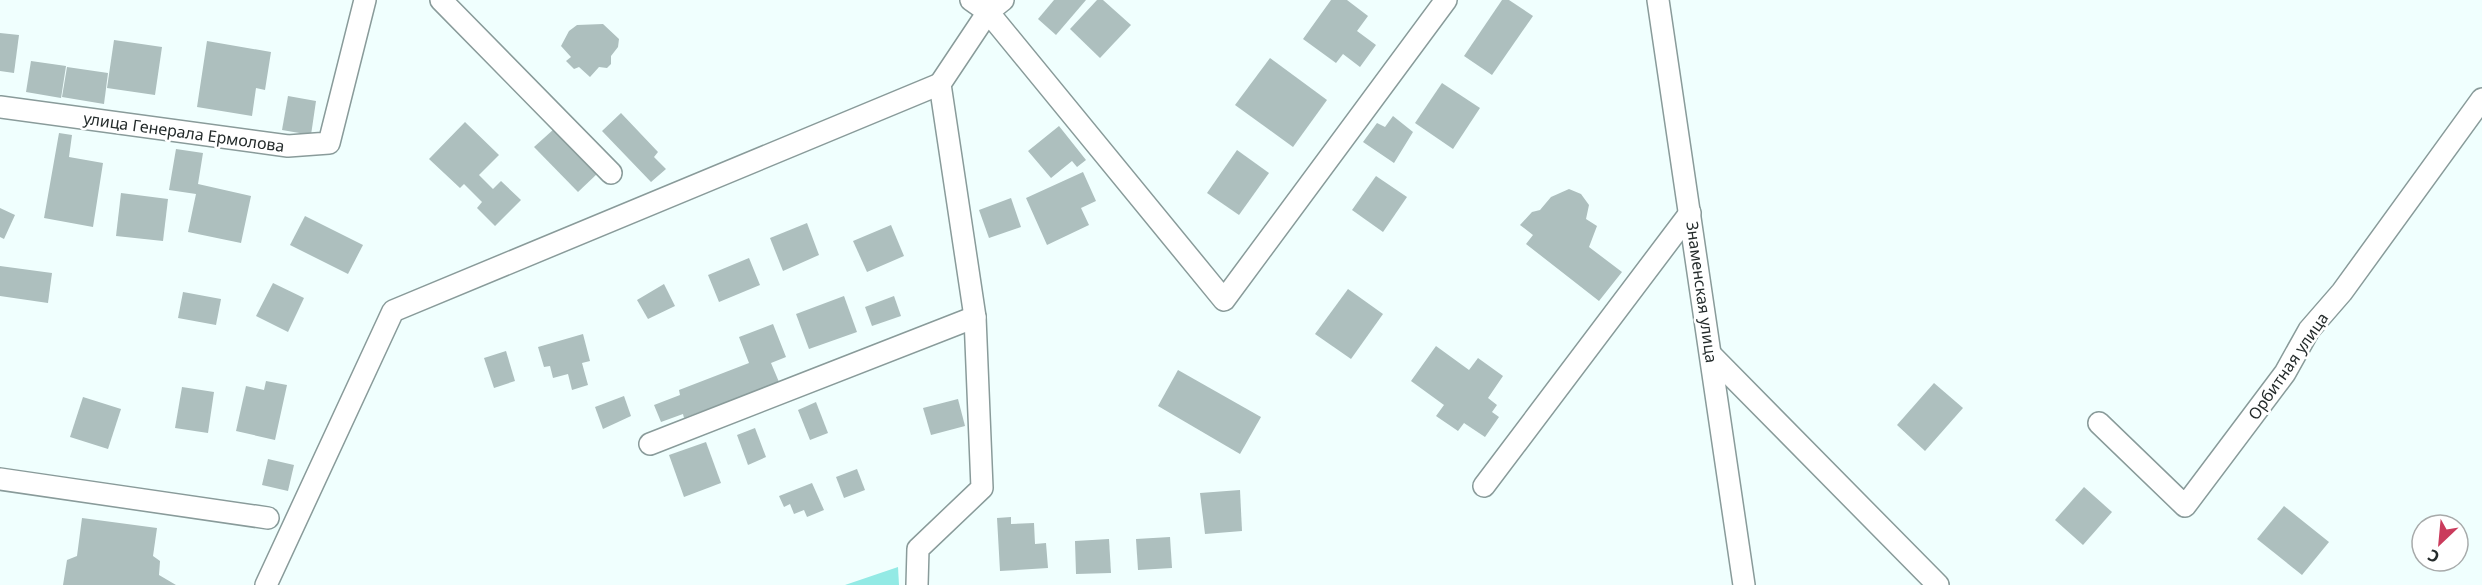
<svg xmlns="http://www.w3.org/2000/svg" width="2482" height="585" font-family="'Noto Sans',sans-serif">
	<rect width="100%" height="100%" fill="#f0fffe"/>
	<polygon fill="#93eae5" points="898,567 899,585 845,585"/>
	<g fill="#adbfbe">
		<polygon points="1054,0 1086,0 1056,35 1038,19"/>
		<polygon points="1097,0 1103,0 1131,25 1100,58 1070,29"/>
		<polygon points="1331,0 1347,0 1368,16 1357,31 1376,45 1360,67 1343,54 1336,63 1303,39"/>
		<polygon points="1502,0 1509,0 1533,16 1492,75 1464,56"/>
		<polygon points="603,24 619,39 618,47 611,56 611,64 607,68 599,67 590,77 579,67 574,69 566,61 571,57 561,46 569,31 577,25"/>
		<polygon points="0,33 19,35 14,73 0,71"/>
		<polygon points="114,40 162,47 155,95 107,88"/>
		<polygon points="207,41 271,52 265,90 256,88 252,116 197,107"/>
		<polygon points="1270,58 1327,100 1293,147 1235,105"/>
		<polygon points="31,61 66,66 61,98 26,92"/>
		<polygon points="67,67 108,73 104,104 62,97"/>
		<polygon points="1442,83 1480,108 1453,149 1415,123"/>
		<polygon points="288,96 316,101 311,135 282,130"/>
		<polygon points="621,113 658,152 654,157 666,169 651,182 602,131"/>
		<polygon points="1393,116 1413,132 1394,163 1363,142 1377,123 1385,127"/>
		<polygon points="465,122 499,155 479,175 493,189 501,181 521,200 495,226 477,208 482,202 464,184 460,188 429,159"/>
		<polygon points="1059,126 1086,160 1077,167 1072,161 1051,178 1028,151"/>
		<polygon points="554,129 598,173 578,192 534,147"/>
		<polygon points="59,133 72,135 69,157 103,163 93,227 44,218"/>
		<polygon points="176,149 203,153 198,184 251,196 241,243 188,232 196,194 169,190"/>
		<polygon points="1237,150 1269,173 1239,215 1207,193"/>
		<polygon points="1083,172 1096,201 1081,208 1089,225 1047,245 1026,198"/>
		<polygon points="1376,176 1407,197 1383,232 1352,210"/>
		<polygon points="1569,189 1581,194 1589,205 1586,219 1597,226 1589,247 1622,272 1599,301 1526,244 1533,235 1520,225 1532,212 1540,210 1551,197"/>
		<polygon points="121,193 168,199 163,241 116,236"/>
		<polygon points="1011,198 1021,227 989,238 979,210"/>
		<polygon points="0,208 15,215 4,239 0,237"/>
		<polygon points="305,216 363,245 348,274 290,245"/>
		<polygon points="807,223 819,255 783,271 770,238"/>
		<polygon points="891,225 904,256 867,272 853,241"/>
		<polygon points="749,258 760,285 719,302 708,275"/>
		<polygon points="0,266 52,273 48,303 0,296"/>
		<polygon points="273,283 304,298 288,332 256,316"/>
		<polygon points="664,284 675,306 648,319 637,300"/>
		<polygon points="1348,289 1383,314 1351,359 1315,334"/>
		<polygon points="183,292 221,299 216,325 178,318"/>
		<polygon points="844,296 857,332 809,349 796,314"/>
		<polygon points="894,296 901,316 872,326 865,307"/>
		<polygon points="773,324 786,357 771,363 779,382 684,418 683,414 661,422 654,405 680,395 679,390 749,363 739,337"/>
		<polygon points="583,334 590,361 582,363 588,385 572,390 568,374 553,378 550,366 544,367 538,347"/>
		<polygon points="1436,346 1469,370 1478,358 1503,376 1488,398 1497,405 1492,412 1499,417 1485,437 1464,423 1458,431 1436,416 1444,405 1411,381"/>
		<polygon points="506,351 515,381 494,388 484,358"/>
		<polygon points="1178,370 1261,417 1240,454 1158,406"/>
		<polygon points="266,381 287,385 275,440 236,431 246,386 264,390"/>
		<polygon points="1934,383 1963,408 1925,451 1897,425"/>
		<polygon points="182,387 214,392 208,433 175,428"/>
		<polygon points="624,396 631,416 603,429 595,407"/>
		<polygon points="83,397 121,409 108,449 70,437"/>
		<polygon points="958,399 965,426 931,435 923,408"/>
		<polygon points="816,402 828,433 810,440 798,410"/>
		<polygon points="755,428 766,457 748,465 737,435"/>
		<polygon points="706,442 721,483 684,497 669,455"/>
		<polygon points="268,459 294,465 288,491 262,485"/>
		<polygon points="857,469 865,490 844,498 836,477"/>
		<polygon points="812,483 824,510 807,517 804,510 794,514 790,504 784,507 779,496"/>
		<polygon points="2084,487 2112,512 2083,545 2055,520"/>
		<polygon points="1240,490 1242,531 1205,534 1200,493"/>
		<polygon points="2284,506 2329,542 2302,575 2257,539"/>
		<polygon points="1011,517 1011,524 1034,523 1035,544 1046,543 1048,568 1000,571 997,518"/>
		<polygon points="82,518 157,528 153,556 160,561 159,575 176,585 63,585 67,560 77,556"/>
		<polygon points="1170,537 1172,568 1138,570 1136,539"/>
		<polygon points="1109,539 1111,573 1076,574 1075,541"/>
	</g>
	<g fill="none" stroke-linecap="round" stroke-linejoin="round">
		<g stroke="#899b9a" stroke-width="24">
			<g id="minor">
				<polyline points="441,0 611,173"/>
				<polyline points="1003,0 988,12 1224,300 1446,0"/>
				<polyline points="1658,0 1744,585"/>
				<polyline points="0,107 288,146 329,143 365,0"/>
				<polyline points="1712,356 1938,585"/>
				<polyline points="2099,423 2185,506 2285,373 2309,330 2342,292 2482,99"/>
				<polyline points="650,444 975,317"/>
				<polyline points="0,479 268,518"/>
				<polyline points="1484,486 1690,213"/>
				<polyline points="266,585 393,311 940,84"/>
				<polyline points="917,585 918,549 982,488 975,317 940,84 988,12 971,0"/>
			</g>
		</g>
		<use href="#minor" stroke="#fff" stroke-width="21"/>
	</g>
	<g text-anchor="middle" dominant-baseline="central" stroke-width="5" stroke-linejoin="round" paint-order="stroke">
		<g font-size="16" fill="#242b2b" stroke="#fff">
			<text transform="translate(184 132) rotate(8)">улица Генерала Ермолова</text>
			<text transform="translate(1702 292) rotate(82)">Знаменская улица</text>
			<text transform="translate(2288 366) rotate(-55)">Орбитная улица</text>
		</g>
	</g>
	<g transform="translate(2440 543) rotate(206)"><circle r="28" fill="#ffffff" stroke="#a7aaaa" stroke-width="1.5"/>
	<path d="M0-4.5L10 22L0 15L-10 22Z" fill="#ca3b5c"/>
	<text y="-9" font-size="16" font-weight="bold" text-anchor="middle" fill="#242b2b">С</text>
	</g>
</svg>
